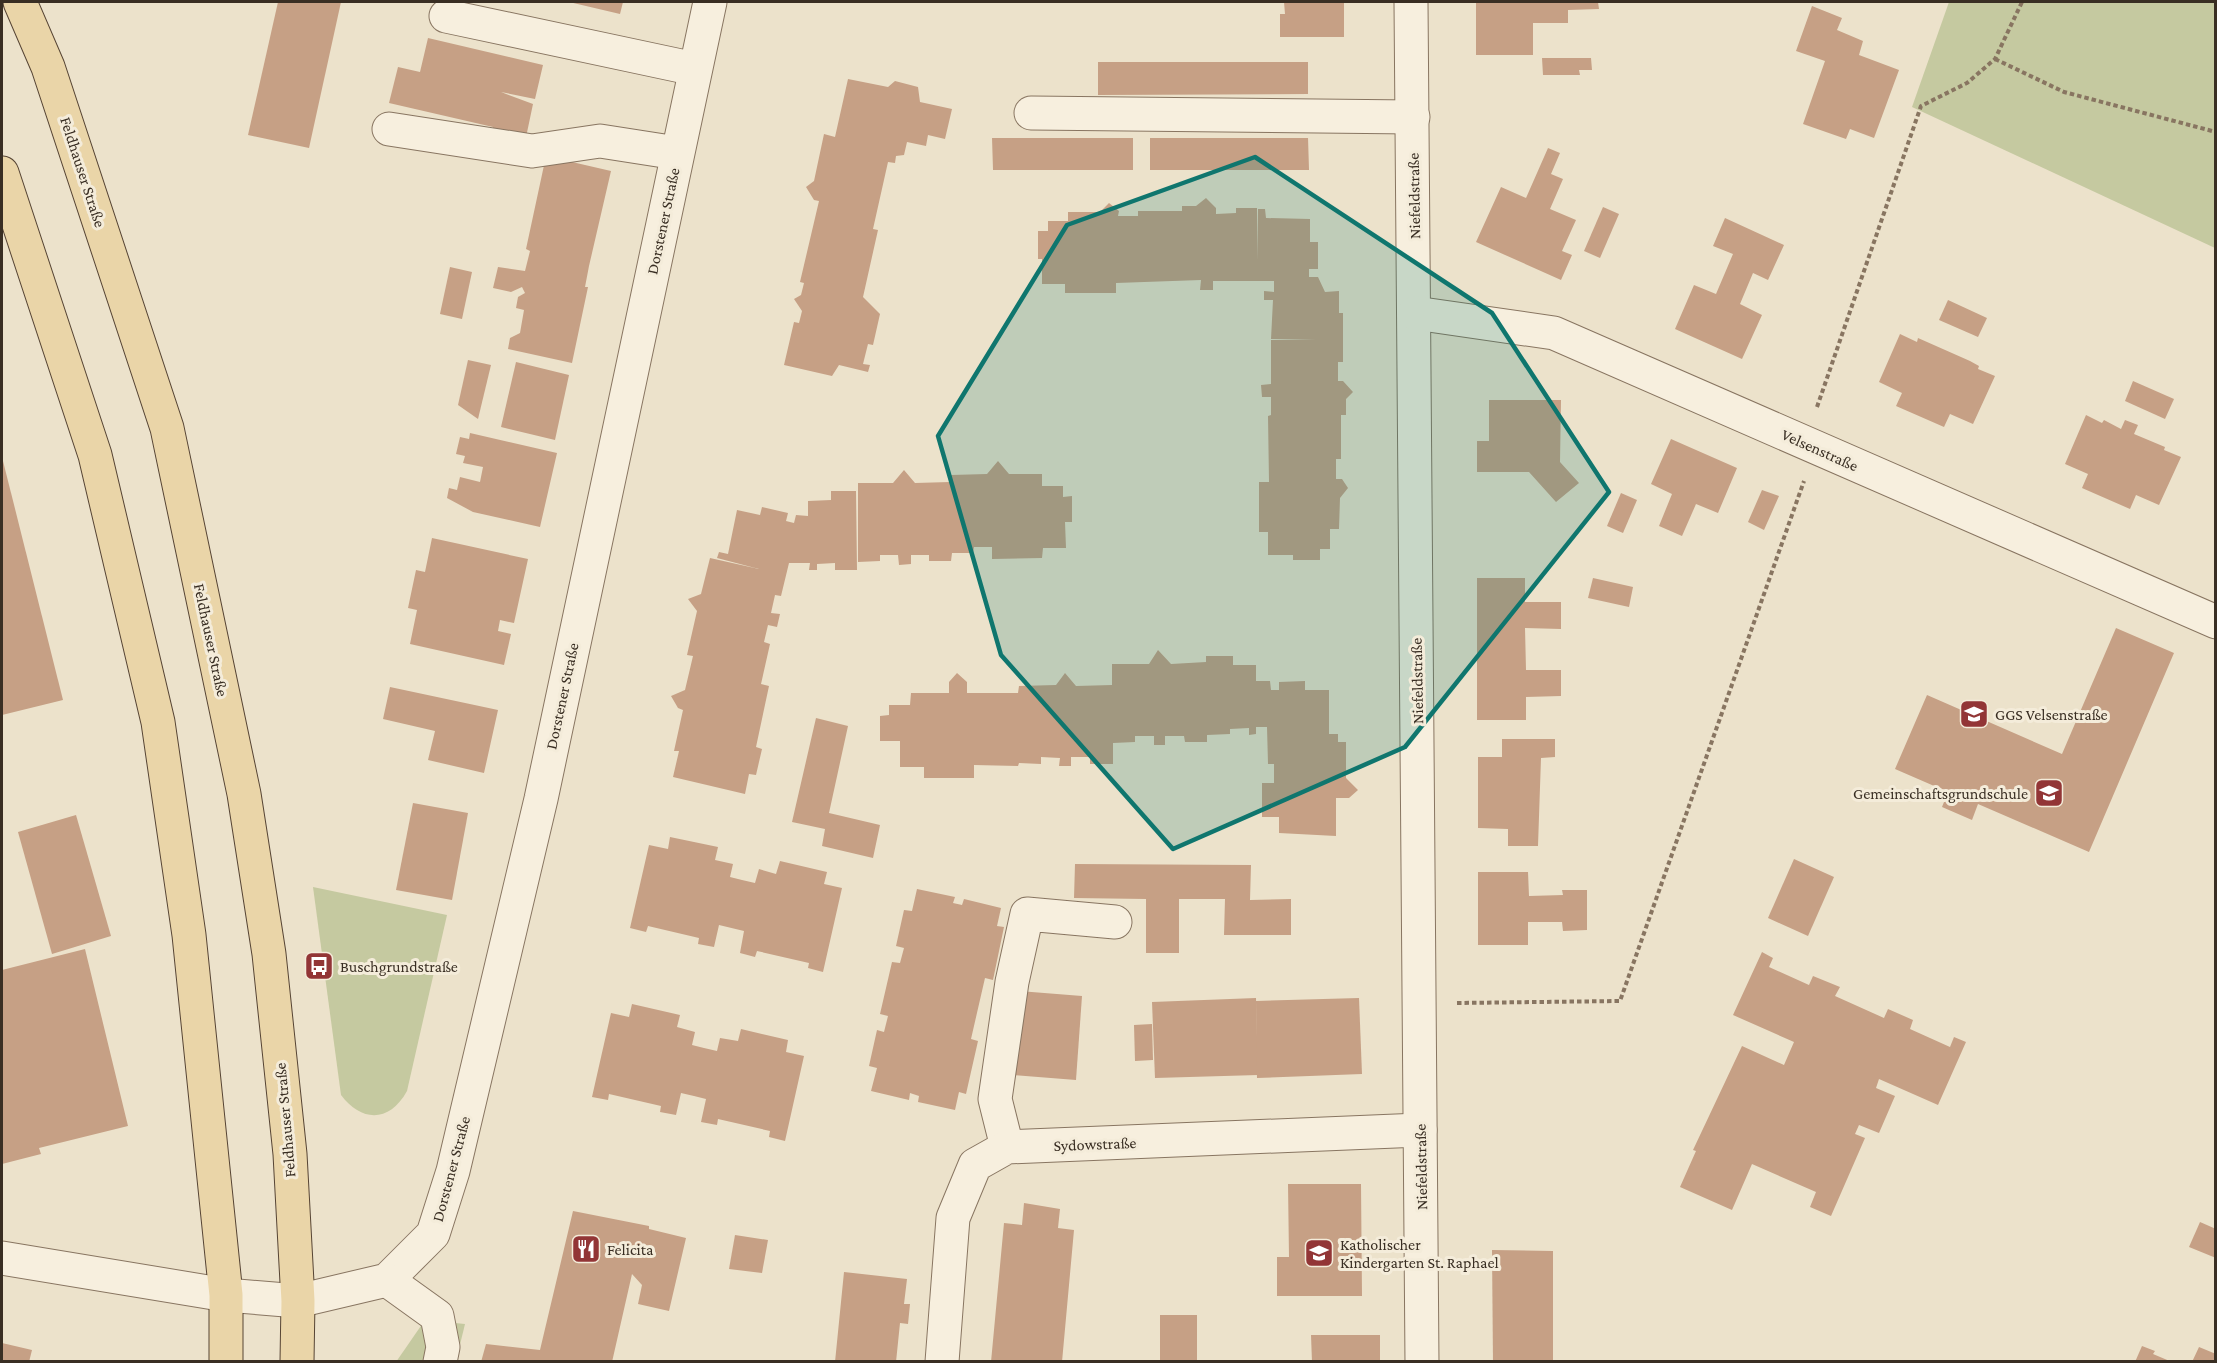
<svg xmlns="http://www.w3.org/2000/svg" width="2217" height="1363" font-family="'Crimson Pro',serif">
	<rect width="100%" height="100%" fill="#ece2cb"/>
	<g fill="#c5c9a0">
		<polygon points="1949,2 2215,2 2215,248 1912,107"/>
		<path d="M313 887 447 915 407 1091C390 1122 362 1123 341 1095Z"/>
		<polygon points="425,1320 465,1324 456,1361 396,1362"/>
	</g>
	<g fill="#c6a085">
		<polygon points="278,2 341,2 309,148 248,135"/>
		<polygon points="569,2 623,2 620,14"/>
		<polygon points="1284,2 1344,2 1344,37 1280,37 1280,14 1285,14"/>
		<polygon points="1476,2 1598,2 1599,9 1568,10 1568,23 1533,23 1533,55 1476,55"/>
		<polygon points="1812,6 1842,18 1837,30 1863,41 1859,55 1899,70 1874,138 1850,129 1846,139 1803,124 1825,61 1796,51"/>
		<polygon points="428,38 543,65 535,99 501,92 533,104 525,142 492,134 493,127 389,103 398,67 420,72"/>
		<polygon points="1542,58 1591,58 1592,70 1579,70 1580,75 1543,75"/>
		<polygon points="1098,62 1308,62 1308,94 1098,95"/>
		<polygon points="848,79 888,87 895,81 918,87 920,102 952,109 945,139 928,135 926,146 907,142 904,155 896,156 895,163 888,162 873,229 878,230 863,297 880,314 873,345 868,344 863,364 870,365 868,372 839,365 832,376 784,365 794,322 799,323 802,311 794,299 801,295 804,283 800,282 819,201 814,200 806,187 814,181 824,134 835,137"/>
		<polygon points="992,138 1133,138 1133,170 993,170"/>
		<polygon points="1150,138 1308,138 1309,170 1150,170"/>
		<polygon points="1548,148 1560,153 1551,174 1563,179 1550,209 1576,220 1562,251 1572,255 1561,280 1476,242 1501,187 1526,198"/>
		<polygon points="546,156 611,171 589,266 585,287 588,287 572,363 508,349 510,338 520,333 524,310 516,308 518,297 525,293 522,287 511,292 493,288 498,267 525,271 530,251 526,249"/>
		<polygon points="1206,198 1216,208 1216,214 1236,213 1236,208 1257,208 1257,261 1258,209 1265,209 1266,218 1310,219 1310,242 1318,242 1318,269 1309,269 1309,277 1318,277 1325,292 1339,291 1339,313 1343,313 1343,362 1338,362 1338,381 1343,381 1353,392 1346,399 1346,415 1341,415 1341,459 1336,459 1336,479 1342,479 1348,488 1340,498 1339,529 1330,529 1330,549 1320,549 1320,560 1293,560 1293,555 1268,555 1268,532 1259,532 1259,482 1269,482 1268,416 1271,415 1271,397 1262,397 1261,385 1271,384 1271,340 1316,340 1271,339 1273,300 1264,300 1264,291 1274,292 1274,281 1213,281 1213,290 1200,290 1201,280 1116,283 1116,293 1065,293 1065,284 1042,284 1042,259 1038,259 1038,231 1048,231 1048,221 1068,221 1068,212 1100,212 1109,203 1119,211 1118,216 1138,216 1138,211 1182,211 1182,206 1196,206"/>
		<polygon points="1603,207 1619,214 1600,258 1584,251"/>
		<polygon points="1725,218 1784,245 1768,280 1753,273 1740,304 1762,315 1742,359 1675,329 1694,285 1716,294 1733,254 1713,246"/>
		<polygon points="450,267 472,272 462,319 440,314"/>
		<polygon points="1948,300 1987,318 1978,337 1939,320"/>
		<polygon points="1900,334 1917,342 1918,338 1970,361 1979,366 1978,369 1995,376 1973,424 1950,414 1944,427 1896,406 1902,393 1879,382"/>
		<polygon points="468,360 491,365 478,419 458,405"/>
		<polygon points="516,362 569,375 555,440 501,427"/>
		<polygon points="2133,381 2174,399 2165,419 2125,401"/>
		<polygon points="1489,400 1561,400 1560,462 1579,483 1556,502 1529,472 1477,472 1477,441 1489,441"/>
		<polygon points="2086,415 2102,423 2104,420 2121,429 2125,420 2138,425 2134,434 2165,447 2164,450 2181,457 2159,505 2136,495 2130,509 2082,488 2088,474 2065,464"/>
		<polygon points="470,433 557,453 540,527 473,512 447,498 449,488 457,490 460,477 480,482 483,467 463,463 465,456 456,454 460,437 469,439"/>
		<polygon points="1671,439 1737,468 1718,513 1696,504 1682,536 1659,526 1672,494 1651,484"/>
		<polygon points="2,457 63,700 2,715"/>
		<polygon points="998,461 1009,474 1042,474 1042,486 1063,486 1063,497 1072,496 1072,522 1065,522 1066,548 1043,548 1042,558 992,559 992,547 974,547 973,553 952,553 951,561 929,561 929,555 911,555 911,564 899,565 898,555 880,555 880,561 858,562 858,483 893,483 904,470 915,483 950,482 951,475 987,474"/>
		<polygon points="1762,490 1779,496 1764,530 1748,522"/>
		<polygon points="831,491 856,491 857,570 835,570 835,563 817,564 817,570 809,570 810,563 789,563 781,596 775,595 771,613 780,614 777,627 768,625 764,642 770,644 761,684 769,686 756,747 762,749 756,775 749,774 745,794 673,777 679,751 674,751 683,710 678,708 671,696 685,690 693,656 687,655 697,611 688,599 701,594 710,558 759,569 717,558 719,552 728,554 737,510 760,515 762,507 788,513 786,521 794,523 796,515 808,516 808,501 831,500"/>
		<polygon points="1621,493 1637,500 1623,533 1607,526"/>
		<polygon points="432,538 528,559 514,623 500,620 498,631 511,634 504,665 410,644 417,610 408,608 416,570 425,572"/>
		<polygon points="1477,578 1525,578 1525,602 1561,602 1561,629 1525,628 1526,670 1561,670 1561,696 1526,697 1526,720 1477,720"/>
		<polygon points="1593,578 1633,587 1629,607 1588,598"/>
		<polygon points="2116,628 2174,653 2089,852 1978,804 1972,820 1942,807 1948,792 1895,769 1927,695 2062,754"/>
		<polygon points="1158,650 1171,664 1206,662 1206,656 1233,656 1233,665 1256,665 1256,681 1270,681 1271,690 1279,690 1279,682 1305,681 1305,690 1329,690 1329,734 1338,734 1338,742 1346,742 1346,778 1358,790 1349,798 1336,798 1336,836 1279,833 1279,817 1262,817 1262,783 1274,783 1274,764 1268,764 1267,727 1256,727 1256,734 1249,735 1249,728 1230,729 1230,734 1207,735 1207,742 1185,742 1184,736 1165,736 1165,745 1154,745 1154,736 1135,736 1135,742 1113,743 1113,764 1090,764 1090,757 1071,757 1071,766 1059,766 1060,758 1041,757 1041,764 1019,763 1018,766 974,765 974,778 924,778 924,767 900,767 900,741 880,741 880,716 889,715 889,705 910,705 911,693 949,693 949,682 957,673 967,682 967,693 1018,693 1019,686 1056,685 1065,673 1076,686 1112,685 1112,697 1112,664 1149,664"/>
		<polygon points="390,687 498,710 484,773 428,760 435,731 383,719"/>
		<polygon points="816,718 848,726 829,813 880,825 873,858 822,846 825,829 792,822"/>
		<polygon points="1502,739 1555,739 1555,757 1541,758 1538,846 1508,846 1508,829 1478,828 1478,757 1502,757"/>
		<polygon points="413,803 468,813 452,900 396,890"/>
		<polygon points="76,815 111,936 52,954 18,832"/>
		<polygon points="670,837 718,847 715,860 733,864 730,877 742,880 755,883 759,869 776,874 780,861 827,872 824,884 842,888 823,972 808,968 809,963 757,951 755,957 740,953 744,931 719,925 714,947 698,944 699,938 648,926 646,932 630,928 649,845 668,849"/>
		<polygon points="1794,859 1834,877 1808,936 1768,918"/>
		<polygon points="1075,864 1251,865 1250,900 1291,899 1291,935 1224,935 1225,899 1179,899 1179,953 1146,953 1146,899 1074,898"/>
		<polygon points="1478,872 1528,872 1529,896 1563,895 1562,890 1587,890 1587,930 1563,931 1562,922 1528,922 1528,945 1478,945"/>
		<polygon points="917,889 955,897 953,903 962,905 964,899 1001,908 997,926 1004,927 993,980 985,978 971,1039 978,1041 966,1094 959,1092 955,1110 918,1102 919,1096 910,1093 909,1100 871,1091 877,1068 869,1066 877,1030 884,1032 888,1016 880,1014 892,962 900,963 904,948 896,946 904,910 912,911"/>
		<polygon points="85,949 128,1126 39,1148 41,1154 2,1164 2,970"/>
		<polygon points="1762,952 1773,958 1769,967 1809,985 1813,976 1840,987 1835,996 1884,1018 1888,1009 1913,1020 1910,1029 1950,1047 1954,1037 1966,1042 1938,1105 1879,1079 1876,1088 1895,1096 1879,1133 1859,1125 1855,1134 1865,1138 1831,1216 1810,1207 1816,1192 1752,1164 1732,1210 1680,1187 1696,1151 1693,1150 1742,1046 1784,1065 1794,1042 1733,1015"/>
		<polygon points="1019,991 1082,996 1076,1080 1013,1075"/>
		<polygon points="1256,998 1258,1075 1155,1078 1152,1002"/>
		<polygon points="1359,998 1362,1074 1257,1078 1256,1001"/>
		<polygon points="632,1004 680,1015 677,1027 695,1032 692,1045 704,1048 717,1051 720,1038 738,1041 741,1029 788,1040 786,1052 804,1056 785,1141 769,1137 770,1131 718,1119 717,1125 701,1122 706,1099 694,1096 681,1093 676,1115 660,1112 661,1106 609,1094 608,1100 592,1097 611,1013 629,1017"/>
		<polygon points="1152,1024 1153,1060 1135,1061 1134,1025"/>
		<polygon points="1288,1184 1361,1184 1362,1296 1277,1296 1277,1257 1289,1257"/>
		<polygon points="1024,1203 1060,1209 1058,1228 1074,1230 1062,1362 991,1362 1004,1223 1022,1225"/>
		<polygon points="573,1211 649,1226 649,1229 686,1238 669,1311 638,1304 642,1285 632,1274 612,1362 481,1362 486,1344 540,1350"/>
		<polygon points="2200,1222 2216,1229 2216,1258 2189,1247"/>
		<polygon points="735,1235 768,1240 762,1273 729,1269"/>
		<polygon points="1492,1250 1553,1251 1553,1362 1493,1362"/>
		<polygon points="844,1272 907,1279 904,1304 910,1304 908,1324 900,1323 896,1362 835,1362"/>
		<rect x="1160" y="1315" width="37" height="47"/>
		<polygon points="1311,1335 1380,1335 1380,1362 1312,1362"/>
		<polygon points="2,1343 32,1350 29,1362 2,1362"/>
		<polygon points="2142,1346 2155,1351 2153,1354 2172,1362 2135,1362"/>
		<polygon points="2199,1347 2216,1354 2216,1362 2192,1362"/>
	</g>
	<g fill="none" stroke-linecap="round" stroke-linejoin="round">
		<g stroke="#887561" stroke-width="35">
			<g id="minor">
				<polyline points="1411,2 1422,1362"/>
				<polyline points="446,16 695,69"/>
				<polyline points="1031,113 1413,117"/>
				<polyline points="389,129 532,151 600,141 677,153"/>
				<polyline points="1415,313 1554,333 2216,622"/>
				<polyline points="1007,1147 995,1099 1012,982 1027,914 1115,922"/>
				<polyline points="2,1258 226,1295 298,1301 387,1280 433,1234 453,1171 541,799 710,2"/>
				<polyline points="387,1280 437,1316 443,1347 440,1362"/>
				<polyline points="942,1362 953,1218 975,1165 1007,1147 1420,1130"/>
			</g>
		</g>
		<g stroke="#564434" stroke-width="35">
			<g id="major">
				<polyline points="20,2 48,67 167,428 244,794 269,954 290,1154 298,1301 297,1362"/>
				<polyline points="2,173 95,455 158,722 189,935 226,1295 226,1362"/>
			</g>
		</g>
		<g stroke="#887561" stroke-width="4" stroke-dasharray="4.5 3" stroke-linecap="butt">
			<polyline points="1995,59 2064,92 2216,132"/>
			<polyline points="1817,407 1921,106 1967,83 1995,59 2022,2"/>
			<polyline points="1457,1003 1620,1001 1804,481"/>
		</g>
		<use href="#minor" stroke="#f7efde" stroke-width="33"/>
		<use href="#major" stroke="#ead5a8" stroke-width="33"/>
	</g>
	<path fill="#0f766e" fill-opacity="0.2" stroke="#0f766e" stroke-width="4.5" stroke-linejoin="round" d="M1255 157 1492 313 1609 492 1405 747 1173 849 1001 655 938 436 1067 225Z"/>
	<defs>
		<g id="school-square" transform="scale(1.5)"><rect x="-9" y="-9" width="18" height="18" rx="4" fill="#923536" stroke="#f4ecda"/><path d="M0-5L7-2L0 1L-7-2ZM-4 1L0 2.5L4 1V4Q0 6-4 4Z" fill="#fff"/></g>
		<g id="bus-square" transform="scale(1.5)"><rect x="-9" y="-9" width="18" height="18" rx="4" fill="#923536" stroke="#f4ecda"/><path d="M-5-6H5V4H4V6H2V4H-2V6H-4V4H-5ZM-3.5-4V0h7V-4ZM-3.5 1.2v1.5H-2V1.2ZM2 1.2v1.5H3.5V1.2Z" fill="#fff"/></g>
		<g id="restaurant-square" transform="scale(1.5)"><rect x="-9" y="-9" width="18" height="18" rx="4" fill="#923536" stroke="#f4ecda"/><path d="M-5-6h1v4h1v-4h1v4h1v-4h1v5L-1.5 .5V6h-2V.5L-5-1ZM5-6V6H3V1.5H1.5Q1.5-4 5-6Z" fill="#fff"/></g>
	</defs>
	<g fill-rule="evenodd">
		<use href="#school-square" x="1974" y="714"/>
		<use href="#school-square" x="2049" y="793"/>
		<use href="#bus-square" x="319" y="966"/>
		<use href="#restaurant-square" x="586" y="1249"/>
		<use href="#school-square" x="1319" y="1253"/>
	</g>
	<g text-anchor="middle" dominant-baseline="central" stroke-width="6" stroke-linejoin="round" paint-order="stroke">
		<g font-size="16" fill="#392e23" stroke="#f4ecda">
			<text transform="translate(83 172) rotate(72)">Feldhauser Straße</text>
			<text transform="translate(1414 196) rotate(-91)">Niefeldstraße</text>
			<text transform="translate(663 221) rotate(-78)">Dorstener Straße</text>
			<text transform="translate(1820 450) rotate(24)">Velsenstraße</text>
			<text transform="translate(211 640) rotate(78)">Feldhauser Straße</text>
			<text transform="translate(1417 681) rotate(-91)">Niefeldstraße</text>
			<text transform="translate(562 696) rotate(-78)">Dorstener Straße</text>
			<text transform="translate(285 1120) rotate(-95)">Feldhauser Straße</text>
			<text transform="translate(1095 1144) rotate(-2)">Sydowstraße</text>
			<text transform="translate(1421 1167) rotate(-91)">Niefeldstraße</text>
			<text transform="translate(451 1169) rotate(-75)">Dorstener Straße</text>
		</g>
		<g font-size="16" fill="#392e23" stroke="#f4ecda" text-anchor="start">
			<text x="1995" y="714">GGS Velsenstraße</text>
			<text x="2028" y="793" text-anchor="end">Gemeinschaftsgrundschule</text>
			<text x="340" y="966">Buschgrundstraße</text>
			<text x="1340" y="1244">Katholischer<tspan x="1340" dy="18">Kindergarten St. Raphael</tspan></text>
			<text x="607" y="1249">Felicita</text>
		</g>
	</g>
	<rect width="2217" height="1363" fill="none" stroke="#392e23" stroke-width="6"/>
</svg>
